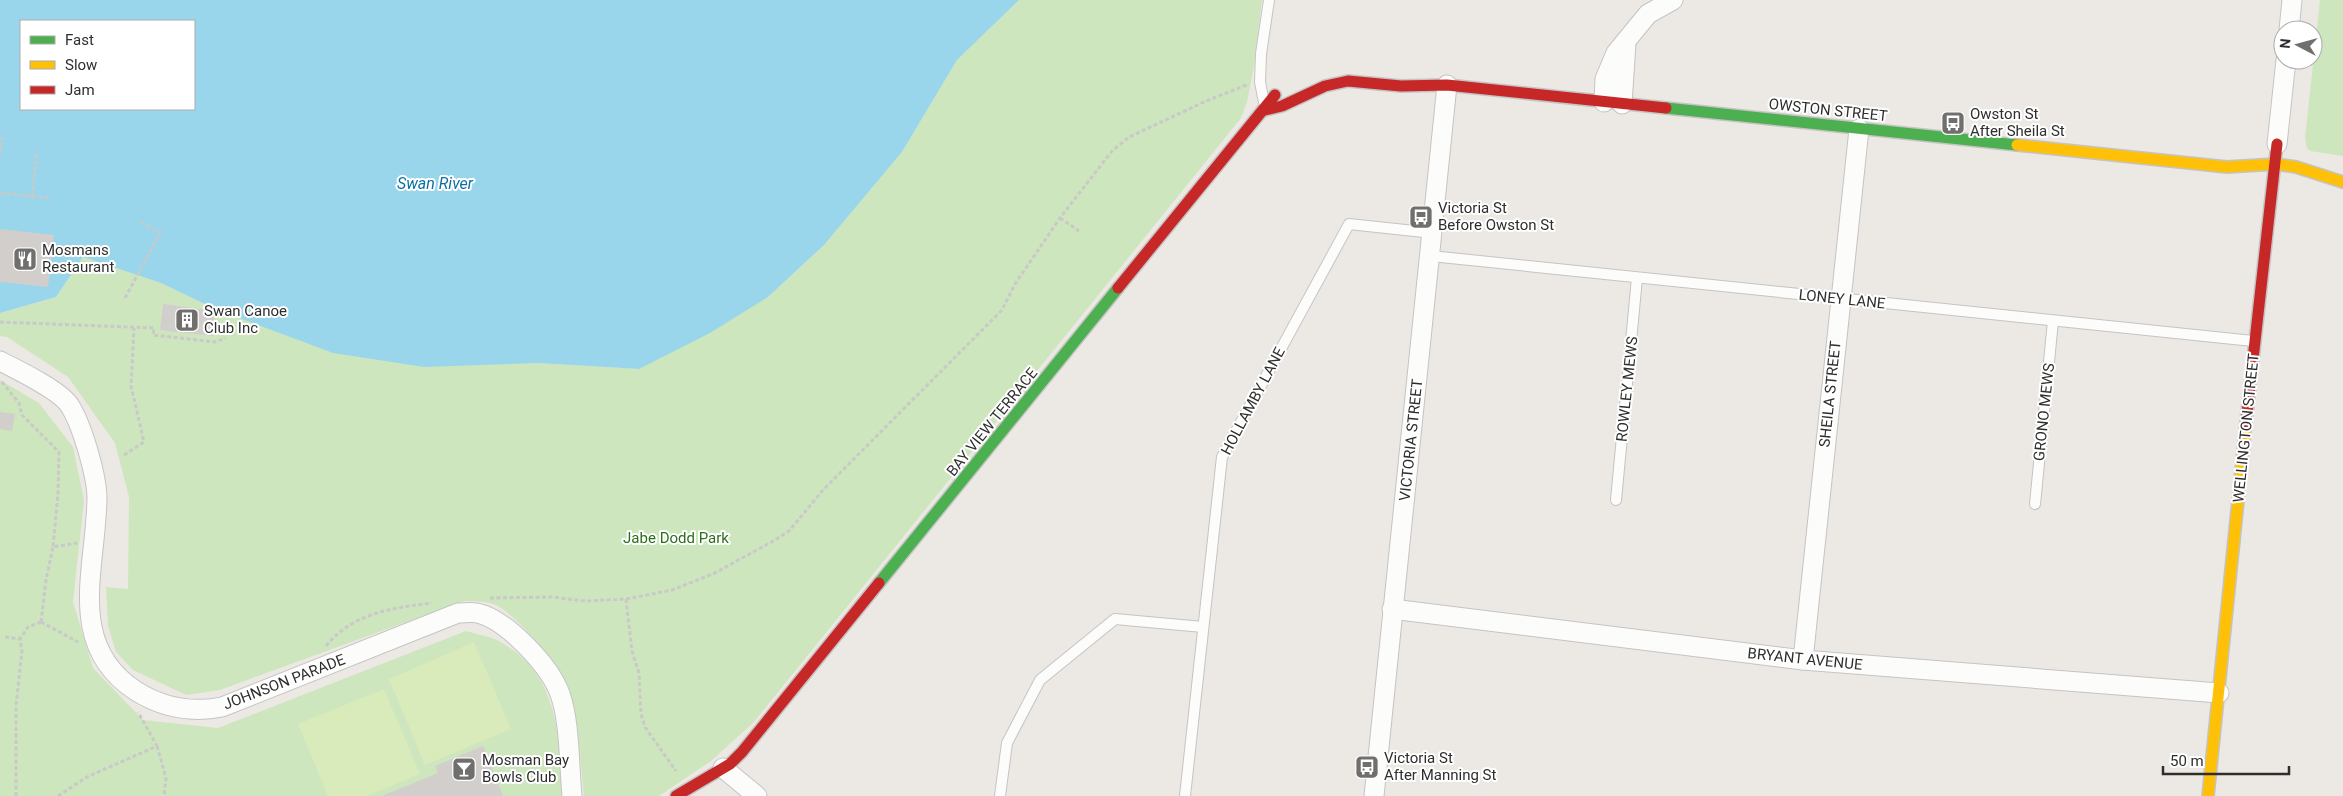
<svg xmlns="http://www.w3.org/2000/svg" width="2343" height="796" font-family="Roboto,sans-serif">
	<rect width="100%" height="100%" fill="#ece8e4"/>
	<g fill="#cee6be">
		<path d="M1019 0H1262L1254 66 1247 102 1241 118 754 722 711 761 659 796H584C580 760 579 721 568 686 561 666 517 617 498 606 488 601 476 601 464 601L220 690 186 695 133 670 116 652 108 626 106 587 128 589 129 497 115 443 68 377 7 337 0 336V313L56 297 83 257 161 283 213 308 538 363 639 369 768 297 824 245 902 152 957 60Z"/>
		<polygon points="2320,0 2343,0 2343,156 2310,151 2307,148 2305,138"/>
		<path d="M0 380 39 403 73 447 84 500 73 602 93 668 143 720 218 728 466 631C476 634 489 636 499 641 561 676 557 734 564 796H0Z"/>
	</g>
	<g fill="#d9eabb">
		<polygon points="474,642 511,729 425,765 389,679"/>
		<polygon points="384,689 420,774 367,796 328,796 298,724"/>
	</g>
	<path fill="#99d6ec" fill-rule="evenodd" d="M0 0H1019L957 60 902 152 824 245 768 297 710 333 639 369 538 363 424 367 333 353 213 308 161 283 83 257 56 297 0 313ZM21 21H194V109H21Z"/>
	<g fill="#d1cecb">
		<polygon points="0,229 54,235 48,287 0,282"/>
		<polygon points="163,304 215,311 213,336 160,330"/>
		<polygon points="0,412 15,414 12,431 0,429"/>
		<polygon points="483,746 503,796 382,796 438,773 435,766"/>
	</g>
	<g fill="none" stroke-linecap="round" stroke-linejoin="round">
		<g stroke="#c5c4c5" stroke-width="12">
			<g id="lane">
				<polyline points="1264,102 1260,82 1261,54 1269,0"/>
				<polyline points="1431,256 2253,341"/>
				<polyline points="1616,500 1637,278"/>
				<polyline points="2035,504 2053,321"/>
				<polyline points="1000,796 1007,743 1040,680 1115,619 1203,627"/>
				<polyline points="1185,796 1222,457 1349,224 1433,233"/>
			</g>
		</g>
		<g stroke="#c5c4c5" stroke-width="21">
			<g id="street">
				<polyline points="2289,30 2292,0"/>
				<polyline points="1604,102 1605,79 1616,53 1648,14 1673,0"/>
				<polyline points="1622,104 1626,43"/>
				<polyline points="2277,144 2286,60"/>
				<path d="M0 361C16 369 61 391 70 406 82 425 96 473 97 496 97 566 64 644 136 691 163 708 191 713 222 707L458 613C464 613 471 612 477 613 506 619 550 666 560 694 570 722 569 765 572 796"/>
				<polyline points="1392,609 1803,660 2219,693"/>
				<polyline points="1803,660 1859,129"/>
				<polyline points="723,768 757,796"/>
				<polyline points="1374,796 1447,85"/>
			</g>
		</g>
		<g stroke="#c5c4c5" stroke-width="14">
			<g id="fast">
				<polyline points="1666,108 2017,145"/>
				<polyline points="879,583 1118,288"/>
			</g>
		</g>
		<g stroke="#c5c4c5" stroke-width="14">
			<g id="slow">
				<polyline points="2017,145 2227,167 2276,164 2296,167 2343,182"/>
				<polyline points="2208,796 2246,422"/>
			</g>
		</g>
		<g stroke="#c5c4c5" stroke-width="14">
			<g id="jam">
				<polyline points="1265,110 1282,106 1325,86 1348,81 1401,86 1447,85 1666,108"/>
				<polyline points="1118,288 1275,95"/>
				<polyline points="2246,422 2277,144"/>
				<polyline points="676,796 730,764 742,752 879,583"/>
			</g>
		</g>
		<g stroke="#c9c9c8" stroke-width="3" stroke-dasharray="4 2.5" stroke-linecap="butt">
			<polyline points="0,153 2,137"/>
			<polyline points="0,193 50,198"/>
			<polyline points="32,197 37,150"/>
			<polyline points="1060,218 1079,231"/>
			<polyline points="125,298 160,233 139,221"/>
			<polyline points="0,322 154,328 153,335 215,342 226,338"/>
			<polyline points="2,382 19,403 22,415 59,452 58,494 53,547 77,543"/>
			<polyline points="124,455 144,442 131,386 134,328"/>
			<polyline points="490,598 552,597 585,601 626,599 672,590 713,574 775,540 789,531 823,490 1002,310 1015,284 1060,218 1112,151 1129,137 1206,101 1249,84"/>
			<polyline points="626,599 632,651 639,673 641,714 645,727 676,771"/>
			<polyline points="41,622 78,642"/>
			<polyline points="41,622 46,580 53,547"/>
			<polyline points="5,637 20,639"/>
			<path d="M326 646C353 613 391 608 432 603"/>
			<polyline points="157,746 166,778 164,796"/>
			<polyline points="16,796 16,706 22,651 20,639 28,627 41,622"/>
			<polyline points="58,796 87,777 157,746 138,712"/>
		</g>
		<use href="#lane" stroke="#fcfcfb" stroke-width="10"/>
		<use href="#street" stroke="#fcfcfb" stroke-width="19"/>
		<use href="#fast" stroke="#4caf50" stroke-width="11"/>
		<use href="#slow" stroke="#ffc107" stroke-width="11"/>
		<use href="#jam" stroke="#c62828" stroke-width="11"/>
	</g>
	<defs>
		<g id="bus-square" transform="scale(1.25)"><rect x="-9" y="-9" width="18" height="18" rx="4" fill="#706f6e" stroke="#fff"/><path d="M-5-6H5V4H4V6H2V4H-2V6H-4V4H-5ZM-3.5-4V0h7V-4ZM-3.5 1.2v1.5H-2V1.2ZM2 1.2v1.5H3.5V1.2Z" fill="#fff"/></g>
		<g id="restaurant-square" transform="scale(1.25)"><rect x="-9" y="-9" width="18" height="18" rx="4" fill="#706f6e" stroke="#fff"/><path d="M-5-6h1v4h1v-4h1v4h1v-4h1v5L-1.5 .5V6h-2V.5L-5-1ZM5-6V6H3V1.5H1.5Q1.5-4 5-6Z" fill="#fff"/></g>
		<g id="building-square" transform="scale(1.25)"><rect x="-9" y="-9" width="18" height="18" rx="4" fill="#706f6e" stroke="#fff"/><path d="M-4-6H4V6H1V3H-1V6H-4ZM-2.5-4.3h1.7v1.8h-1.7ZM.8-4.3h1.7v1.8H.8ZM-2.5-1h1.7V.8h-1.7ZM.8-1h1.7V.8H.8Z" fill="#fff"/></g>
		<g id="bar-square" transform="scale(1.25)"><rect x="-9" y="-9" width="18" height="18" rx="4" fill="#706f6e" stroke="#fff"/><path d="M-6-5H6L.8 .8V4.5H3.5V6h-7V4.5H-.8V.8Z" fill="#fff"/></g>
	</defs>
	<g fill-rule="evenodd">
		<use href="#bus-square" x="1953" y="123"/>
		<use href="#bus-square" x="1421" y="217"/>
		<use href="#restaurant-square" x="25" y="259"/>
		<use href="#building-square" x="187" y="320"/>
		<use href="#bus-square" x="1367" y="767"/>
		<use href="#bar-square" x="464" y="769"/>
	</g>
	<g text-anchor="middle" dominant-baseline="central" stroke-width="4" stroke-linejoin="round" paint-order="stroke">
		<g font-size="15" fill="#2e2e2e" stroke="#fff">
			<text transform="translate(1828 110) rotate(6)">OWSTON STREET</text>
			<text transform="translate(1842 299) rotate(6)">LONEY LANE</text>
			<text transform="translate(1627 389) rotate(-84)">ROWLEY MEWS</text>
			<text transform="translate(1830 394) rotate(-84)">SHEILA STREET</text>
			<text transform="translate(1253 401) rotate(-62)">HOLLAMBY LANE</text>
			<text transform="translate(2044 412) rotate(-84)">GRONO MEWS</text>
			<text transform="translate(992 422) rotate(-51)">BAY VIEW TERRACE</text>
			<text transform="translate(2246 428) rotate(-84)">WELLINGTON STREET</text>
			<text transform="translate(1411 440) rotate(-84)">VICTORIA STREET</text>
			<text transform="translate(1805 659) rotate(6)">BRYANT AVENUE</text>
			<text transform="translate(284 682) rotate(-21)">JOHNSON PARADE</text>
		</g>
		<g font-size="15" fill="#2e2e2e" stroke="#fff" text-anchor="start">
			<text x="1970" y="114">Owston St<tspan x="1970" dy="17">After Sheila St</tspan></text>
			<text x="1438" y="208">Victoria St<tspan x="1438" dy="17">Before Owston St</tspan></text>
			<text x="42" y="250">Mosmans<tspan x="42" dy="17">Restaurant</tspan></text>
			<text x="204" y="311">Swan Canoe<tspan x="204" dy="17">Club Inc</tspan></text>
			<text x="1384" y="758">Victoria St<tspan x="1384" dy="17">After Manning St</tspan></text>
			<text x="482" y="760">Mosman Bay<tspan x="482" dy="17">Bowls Club</tspan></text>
		</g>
		<g font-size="15" fill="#2c6e1b" stroke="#fff">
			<text x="676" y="538">Jabe Dodd Park</text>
		</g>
		<g font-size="16" font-style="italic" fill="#0d6fa3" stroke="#fff">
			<text x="435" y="183">Swan River</text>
		</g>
	</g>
	<rect x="20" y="20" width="175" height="90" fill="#ffffff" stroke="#ababab"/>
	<rect x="30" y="36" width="25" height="8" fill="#4caf50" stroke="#ababab"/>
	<text x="65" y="45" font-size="15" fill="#2e2e2e">Fast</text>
	<rect x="30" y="61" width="25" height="8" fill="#ffc107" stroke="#ababab"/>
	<text x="65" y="70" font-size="15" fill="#2e2e2e">Slow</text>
	<rect x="30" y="86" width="25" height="8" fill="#c62828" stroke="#ababab"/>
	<text x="65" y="95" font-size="15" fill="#2e2e2e">Jam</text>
	<g transform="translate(2298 45) rotate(276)"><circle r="24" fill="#ffffff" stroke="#ababab"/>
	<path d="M0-4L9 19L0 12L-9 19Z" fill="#706f6e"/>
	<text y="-8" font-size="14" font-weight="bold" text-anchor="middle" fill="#2e2e2e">N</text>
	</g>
	<path d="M2163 766v8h126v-8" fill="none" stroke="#2e2e2e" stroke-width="2.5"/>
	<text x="2170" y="766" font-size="15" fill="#2e2e2e" stroke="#ffffff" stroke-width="4" paint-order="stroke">50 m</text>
</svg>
